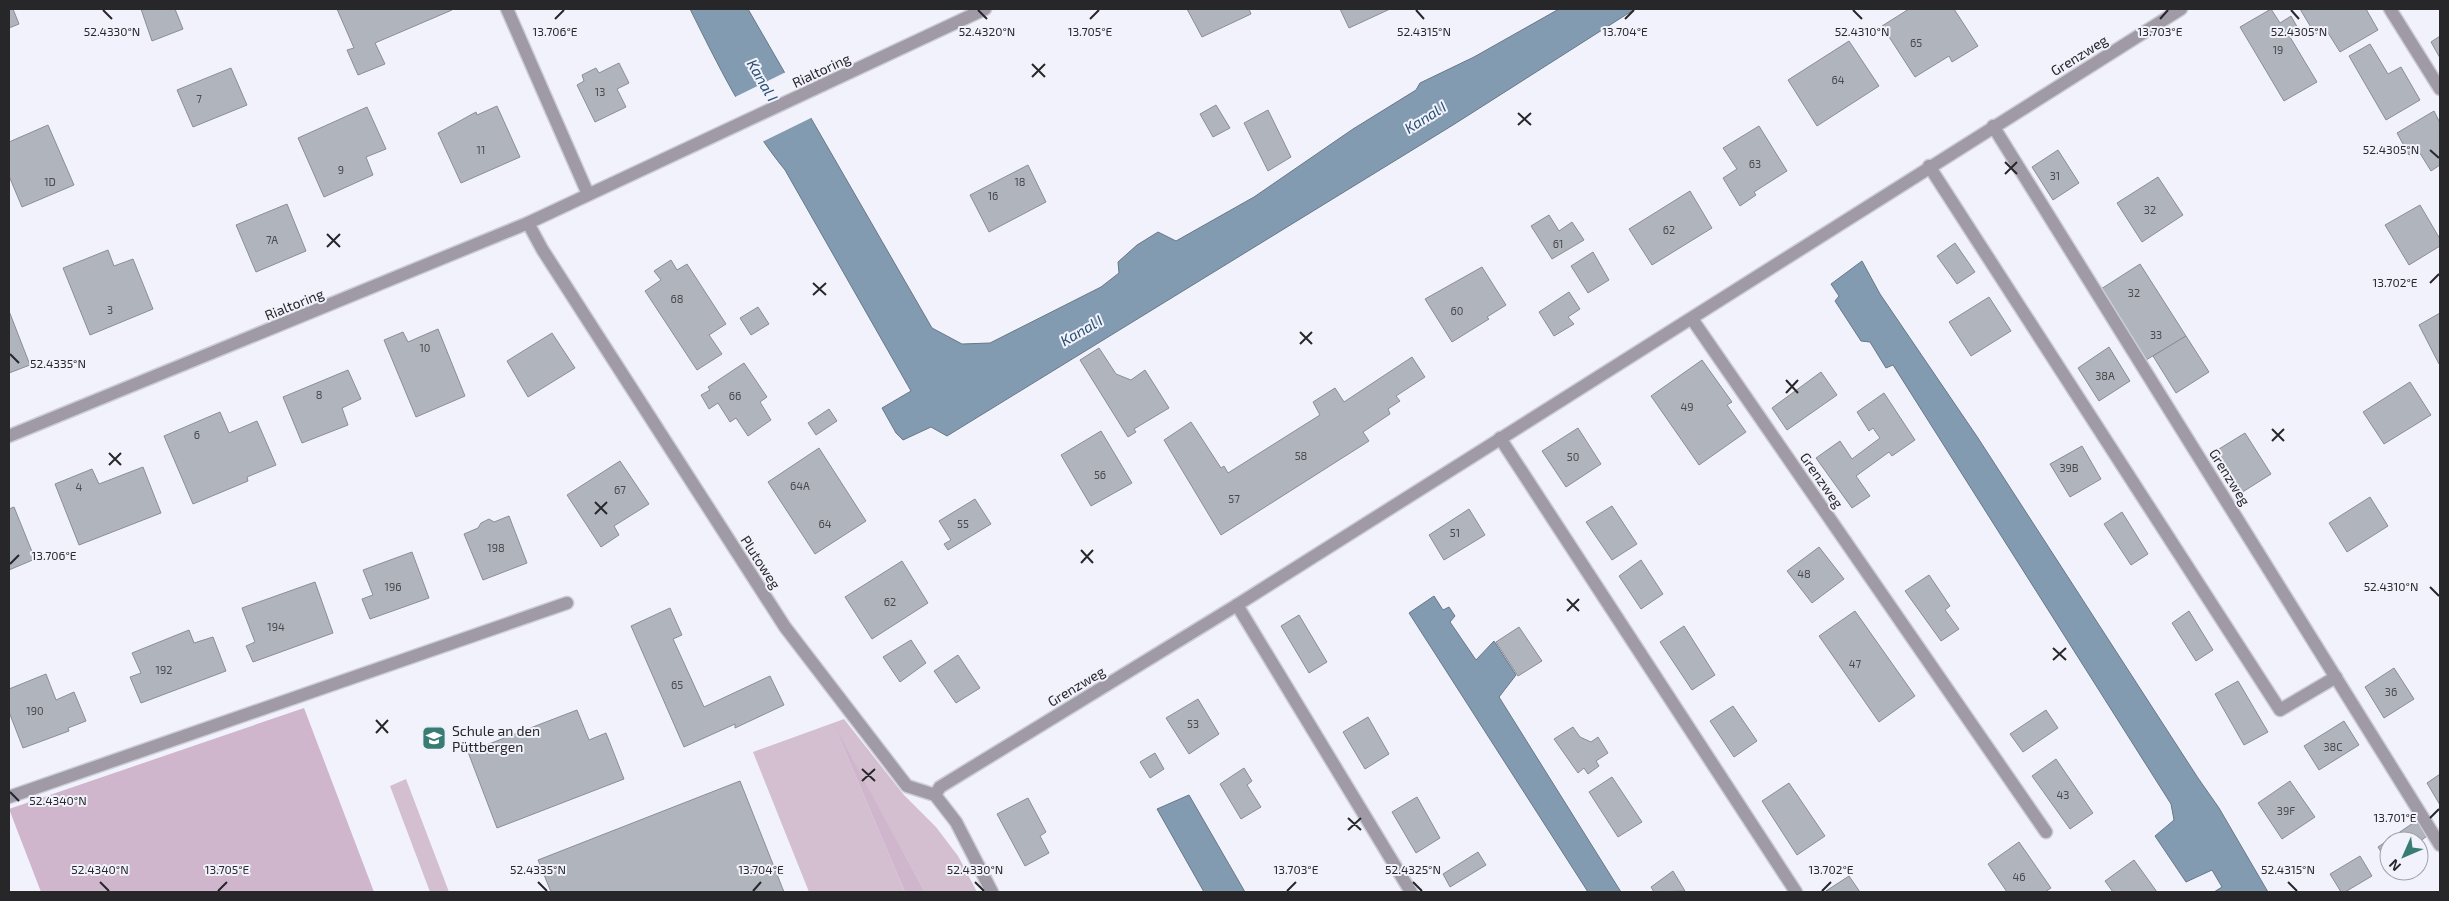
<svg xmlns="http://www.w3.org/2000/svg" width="2449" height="901" font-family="'Exo 2',sans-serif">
	<rect width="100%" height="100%" fill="#f2f2fc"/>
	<g fill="#d4bfd1">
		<polygon points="844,719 904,795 936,827 958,856 977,892 925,892 836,730 905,892 809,892 753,752"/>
		<polygon points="406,779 449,892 430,892 390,786"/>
	</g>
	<g fill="#d0b6cd">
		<polygon points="304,708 374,892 41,892 9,809"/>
		<polygon points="833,723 925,892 905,892"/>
	</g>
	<g fill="#829bb1" stroke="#677888">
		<path d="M690 9H748L932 328 962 344 990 343 1101 287 1119 273 1118 262 1137 245 1158 232 1176 241 1254 197 1353 129 1416 90 1420 83 1474 57 1559 9H1635L1453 125 947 436 931 427 903 440 896 433 882 408 911 391 785 170C745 121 718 65 690 9Z"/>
		<polygon points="1862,261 1880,294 1978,438 2198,778 2219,808 2268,892 2214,892 2222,887 2212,870 2186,882 2155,836 2174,820 2171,804 1893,365 1886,368 1870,342 1861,341 1835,301 1839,296 1831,284"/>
		<polygon points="1434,596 1443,610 1449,607 1455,616 1450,622 1476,660 1494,641 1516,675 1499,697 1621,892 1588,892 1409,613"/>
		<polygon points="1189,795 1245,892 1204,892 1157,809"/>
	</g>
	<polygon fill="#f2f2fc" points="788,71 815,116 760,143 733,98"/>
	<g fill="#b0b4bc" stroke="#8b8e96">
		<polygon points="9,9 13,9 19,24 9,28"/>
		<polygon points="141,9 175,9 183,29 152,41"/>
		<polygon points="337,9 452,9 452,10 375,43 385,64 358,75 347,50 354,48"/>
		<polygon points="1187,9 1249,9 1251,14 1202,37"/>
		<polygon points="1340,9 1390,9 1349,28"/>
		<polygon points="1909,9 1954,9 1978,46 1952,62 1949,56 1915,77 1882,26"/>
		<polygon points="2271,9 2280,23 2291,16 2300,32 2290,37 2317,82 2284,101 2240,27"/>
		<polygon points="2300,9 2366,9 2378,30 2340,52 2325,28 2315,34"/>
		<polygon points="2440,36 2440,58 2431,42"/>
		<polygon points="1849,41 1879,86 1817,126 1788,80"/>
		<polygon points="2370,44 2388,74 2401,67 2420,100 2386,120 2349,56"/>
		<polygon points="619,63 629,83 617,89 626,107 595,122 577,85 584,81 582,75 596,68 599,73"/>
		<polygon points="231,68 247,105 193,127 177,90"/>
		<polygon points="1216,105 1230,128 1213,137 1200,114"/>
		<polygon points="497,106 520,157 461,183 438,133 476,112 477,115"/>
		<polygon points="367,107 386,149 366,157 373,175 324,197 298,138"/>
		<polygon points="1268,110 1291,157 1268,171 1244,123"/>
		<polygon points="2434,111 2440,123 2440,165 2431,171 2418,150 2409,155 2397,133"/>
		<polygon points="48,125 74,185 22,207 9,176 9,142"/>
		<polygon points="1759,126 1787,171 1754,192 1756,195 1740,206 1723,178 1737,169 1723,148"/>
		<polygon points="2058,150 2079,183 2053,200 2032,167"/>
		<polygon points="1028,165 1046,202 989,232 970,195"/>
		<polygon points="2158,177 2183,215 2142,242 2117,203"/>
		<polygon points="1690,191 1712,228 1652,265 1629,229"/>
		<polygon points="287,204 306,251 256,272 236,225"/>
		<polygon points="2420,205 2440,239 2440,246 2409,265 2385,225"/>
		<polygon points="1549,215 1559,231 1572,222 1584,240 1552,259 1531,226"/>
		<polygon points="1955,243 1975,272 1957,284 1937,256"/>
		<polygon points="108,250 114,266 133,259 153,309 90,335 63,268"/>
		<polygon points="1593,252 1609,280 1588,293 1571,266"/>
		<polygon points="671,260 677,270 687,264 726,324 709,335 722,354 697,370 645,291 661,280 654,271"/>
		<polygon points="2140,264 2186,336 2146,360 2101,289"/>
		<polygon points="1482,267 1506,305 1487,317 1489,319 1452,342 1425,299"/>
		<polygon points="1569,292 1580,309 1568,317 1574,324 1554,336 1539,312"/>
		<polygon points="1989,297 2011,331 1971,356 1949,322"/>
		<polygon points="758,307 769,324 751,335 740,318"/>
		<polygon points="9,311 30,365 9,373"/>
		<polygon points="2440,313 2440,363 2439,364 2419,325"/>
		<polygon points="438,329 465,396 416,417 384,340 403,332 408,342"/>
		<polygon points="552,333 575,368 528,397 507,361"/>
		<polygon points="2186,336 2209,372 2176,393 2153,356"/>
		<polygon points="2109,347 2130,381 2099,401 2078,368"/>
		<polygon points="1099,348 1116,374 1131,380 1145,370 1169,408 1134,429 1136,432 1128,437 1080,360"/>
		<polygon points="1412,357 1425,377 1396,396 1400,401 1388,409 1390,414 1363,432 1369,441 1221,535 1164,440 1191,422 1221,468 1224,466 1228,473 1320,415 1313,402 1335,388 1344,402"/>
		<polygon points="1702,360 1732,402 1727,405 1746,432 1699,465 1651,396"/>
		<polygon points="744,363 767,397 760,402 771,420 748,436 736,418 730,422 718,403 709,409 701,395 710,390 708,387"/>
		<polygon points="348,370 361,399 342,408 348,425 302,443 283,397"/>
		<polygon points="1821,372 1837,395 1787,430 1772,408"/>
		<polygon points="2410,382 2431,415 2384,444 2363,412"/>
		<polygon points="1884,393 1915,440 1892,456 1889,452 1856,476 1870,496 1852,508 1816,458 1840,441 1852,459 1880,438 1873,428 1869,431 1857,412"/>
		<polygon points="829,409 837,421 816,435 808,423"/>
		<polygon points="220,412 229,433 257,421 276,465 247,477 248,481 193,504 164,436"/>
		<polygon points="1578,428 1601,464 1566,487 1542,451"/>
		<polygon points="1101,431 1132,483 1091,506 1061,455"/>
		<polygon points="2245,433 2271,474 2241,493 2214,452"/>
		<polygon points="2082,446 2101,479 2070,497 2050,464"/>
		<polygon points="819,448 866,521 815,554 768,482"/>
		<polygon points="620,461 649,504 614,526 619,535 601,547 567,495"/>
		<polygon points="143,467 161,513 79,545 55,484 92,469 99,484"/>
		<polygon points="2370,497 2388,526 2347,552 2329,523"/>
		<polygon points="975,499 991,524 948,550 944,544 951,540 939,521"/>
		<polygon points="1612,506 1637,544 1612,560 1586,522"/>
		<polygon points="14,507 35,559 9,570 9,509"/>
		<polygon points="1469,509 1485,535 1444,560 1429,535"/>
		<polygon points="2122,512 2148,554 2131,565 2104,524"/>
		<polygon points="509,516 527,563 483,580 464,534 478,528 481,523 489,519 494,522"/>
		<polygon points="1819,547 1844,579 1812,603 1787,571"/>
		<polygon points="412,552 429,598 370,619 362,599 373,595 363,570"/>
		<polygon points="1641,560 1663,594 1641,609 1619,576"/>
		<polygon points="902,561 928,603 872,639 845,597"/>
		<polygon points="1929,575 1950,606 1945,610 1959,629 1941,641 1905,591"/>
		<polygon points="315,582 333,633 253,662 246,646 255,642 242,608"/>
		<polygon points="670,608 682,635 673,639 704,707 770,676 784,705 735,728 735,724 684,747 631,626"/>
		<polygon points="1855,611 1915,696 1879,722 1819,636"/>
		<polygon points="2189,611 2213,650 2196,661 2172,623"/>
		<polygon points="1299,615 1327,662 1309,673 1281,626"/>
		<polygon points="1684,626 1715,675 1692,690 1660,642"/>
		<polygon points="1519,627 1542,661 1518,676 1496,642"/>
		<polygon points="189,630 194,643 213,637 226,671 141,703 130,677 141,673 132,653"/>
		<polygon points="911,640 926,663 900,682 883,657"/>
		<polygon points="958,655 980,688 956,703 934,671"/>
		<polygon points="2394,668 2414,699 2384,718 2365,687"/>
		<polygon points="46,674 56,700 74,692 86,721 68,728 69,731 23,748 9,712 9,689"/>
		<polygon points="2238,681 2268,732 2244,745 2215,694"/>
		<polygon points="1198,699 1219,734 1189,754 1166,718"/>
		<polygon points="1733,706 1757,741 1734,757 1710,721"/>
		<polygon points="577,710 589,740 606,733 624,779 497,828 468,752"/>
		<polygon points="2046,710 2058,728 2023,752 2010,734"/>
		<polygon points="1368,717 1389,754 1365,769 1343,732"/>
		<polygon points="2344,721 2359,745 2319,770 2304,746"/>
		<polygon points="1573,727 1580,737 1591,742 1598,737 1608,753 1596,761 1599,766 1588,774 1584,768 1578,773 1554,739"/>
		<polygon points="1155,753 1164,769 1150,778 1140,762"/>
		<polygon points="2056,759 2093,813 2070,829 2032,776"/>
		<polygon points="1244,768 1252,781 1247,785 1261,807 1241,819 1220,784"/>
		<polygon points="2440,774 2440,805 2427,783"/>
		<polygon points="1612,777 1642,822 1618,837 1589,792"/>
		<polygon points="740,781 784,892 551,892 538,860"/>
		<polygon points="2290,781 2315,817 2282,839 2258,803"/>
		<polygon points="1789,783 1825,836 1797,855 1762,801"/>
		<polygon points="1417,797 1440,838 1416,853 1392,812"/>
		<polygon points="1028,798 1046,832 1040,836 1049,853 1025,866 997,814"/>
		<polygon points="2416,821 2427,836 2419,842 2389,841 2388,863 2378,847"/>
		<polygon points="2019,842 2051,888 2045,892 2007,892 1988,864"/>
		<polygon points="1478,852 1486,865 1450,887 1443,874"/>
		<polygon points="2360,856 2372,876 2345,892 2341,892 2330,874"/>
		<polygon points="2134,860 2157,892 2113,892 2105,881"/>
		<polygon points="1673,871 1685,891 1654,892 1651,887"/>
		<polygon points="1849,876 1860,892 1827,892 1826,891"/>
	</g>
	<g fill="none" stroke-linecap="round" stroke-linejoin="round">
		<g stroke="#cdcdd6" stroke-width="15">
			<g id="minor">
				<polyline points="507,9 588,194"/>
				<polyline points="2390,9 2440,89"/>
				<polyline points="1993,126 2440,845"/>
				<polyline points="1929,166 2280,710 2336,677"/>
				<polyline points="528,223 542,249 785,627 907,786 935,795 956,822 992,892"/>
				<polyline points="1692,319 2046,832"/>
				<polyline points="9,436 528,223 985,9"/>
				<polyline points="1500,438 1796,892"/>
				<polyline points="1237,605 1411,892"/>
				<polyline points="935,795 940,787 1237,605 2181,9"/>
				<polyline points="9,797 567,603"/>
			</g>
		</g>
		<use href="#minor" stroke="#a09aa6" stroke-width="12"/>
	</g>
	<path fill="none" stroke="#27272a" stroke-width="2" d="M103 10 112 19M978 10 987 19M1416 10 1424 19M1853 10 1862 19M2291 10 2299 19M555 19 564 10M1090 19 1099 10M1625 19 1634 10M2160 19 2168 10M1032 64 1045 77M1032 77 1045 64M1518 113 1531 125M1518 125 1531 113M2430 150 2439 158M2005 162 2017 174M2005 174 2017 162M327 234 340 247M327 247 340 234M813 283 826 295M2430 283 2439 274M813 295 826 283M1300 332 1312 344M1300 344 1312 332M10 354 19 363M1786 380 1798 393M1786 393 1798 380M2272 429 2284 441M2272 441 2284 429M109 453 121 465M109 465 121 453M595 502 607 514M595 514 607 502M1081 550 1093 563M1081 563 1093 550M10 564 19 555M2430 587 2439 596M1567 599 1579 611M1567 611 1579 599M2053 648 2066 660M2053 660 2066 648M376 720 388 733M376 733 388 720M862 769 875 781M862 781 875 769M10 792 19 801M1348 818 1361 830M2430 818 2439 809M1348 830 1361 818M100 882 109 891M538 882 547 891M975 882 984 891M1413 882 1422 891M2288 882 2297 891M218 891 227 882M753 891 761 882M1287 891 1296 882M1822 891 1831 882"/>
	<defs>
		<g id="school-square" transform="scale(1.25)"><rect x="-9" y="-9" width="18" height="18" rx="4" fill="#387d73" stroke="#f2f2fc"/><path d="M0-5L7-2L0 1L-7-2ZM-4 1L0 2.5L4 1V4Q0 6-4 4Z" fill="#fff"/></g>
	</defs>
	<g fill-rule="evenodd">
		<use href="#school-square" x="434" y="738"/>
	</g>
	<g text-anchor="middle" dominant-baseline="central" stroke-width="4" stroke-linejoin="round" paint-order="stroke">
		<g font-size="11" fill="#494a4e">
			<text x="1916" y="42">65</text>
			<text x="2278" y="49">19</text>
			<text x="1838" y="79">64</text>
			<text x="600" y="91">13</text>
			<text x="199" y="98">7</text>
			<text x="481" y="149">11</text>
			<text x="1755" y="163">63</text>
			<text x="341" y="169">9</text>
			<text x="2055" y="175">31</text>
			<text x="50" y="181">1D</text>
			<text x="1020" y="181">18</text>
			<text x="993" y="195">16</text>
			<text x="2150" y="209">32</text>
			<text x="1669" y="229">62</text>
			<text x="272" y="239">7A</text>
			<text x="1558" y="243">61</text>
			<text x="2134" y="292">32</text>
			<text x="677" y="298">68</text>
			<text x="110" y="309">3</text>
			<text x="1457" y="310">60</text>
			<text x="2156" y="334">33</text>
			<text x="425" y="347">10</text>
			<text x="2105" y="375">38A</text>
			<text x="319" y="394">8</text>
			<text x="735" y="395">66</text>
			<text x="1687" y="406">49</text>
			<text x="197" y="434">6</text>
			<text x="1301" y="455">58</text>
			<text x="1573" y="456">50</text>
			<text x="2069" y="467">39B</text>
			<text x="1100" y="474">56</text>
			<text x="800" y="485">64A</text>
			<text x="79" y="486">4</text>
			<text x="620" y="489">67</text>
			<text x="1234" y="498">57</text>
			<text x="825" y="523">64</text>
			<text x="963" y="523">55</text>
			<text x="1455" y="532">51</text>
			<text x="496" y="547">198</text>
			<text x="1804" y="573">48</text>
			<text x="393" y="586">196</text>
			<text x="890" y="601">62</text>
			<text x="276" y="626">194</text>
			<text x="1855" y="663">47</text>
			<text x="164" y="669">192</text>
			<text x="677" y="684">65</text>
			<text x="2391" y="691">36</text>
			<text x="35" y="710">190</text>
			<text x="1193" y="723">53</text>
			<text x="2333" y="746">38C</text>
			<text x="2063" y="794">43</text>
			<text x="2286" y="810">39F</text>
			<text x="2019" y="876">46</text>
		</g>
		<g font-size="14" fill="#27272a" stroke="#f2f2fc">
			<text transform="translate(2079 55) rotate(-32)">Grenzweg</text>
			<text transform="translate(821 70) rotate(-25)">Rialtoring</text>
			<text transform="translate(294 304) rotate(-22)">Rialtoring</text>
			<text transform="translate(2230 477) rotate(58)">Grenzweg</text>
			<text transform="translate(1822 480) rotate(55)">Grenzweg</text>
			<text transform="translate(761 562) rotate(57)">Plutoweg</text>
			<text transform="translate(1076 686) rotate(-31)">Grenzweg</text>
		</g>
		<g font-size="14" fill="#27272a" stroke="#f2f2fc" text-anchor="start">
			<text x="452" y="730">Schule an den<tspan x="452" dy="16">Püttbergen</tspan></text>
		</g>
		<g font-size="15" font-style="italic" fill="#264f71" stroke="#f2f2fc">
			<text transform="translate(763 80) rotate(60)">Kanal I</text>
			<text transform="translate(1425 117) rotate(-32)">Kanal I</text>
			<text transform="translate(1081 330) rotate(-30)">Kanal I</text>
		</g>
	</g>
	<g font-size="12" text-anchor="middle" fill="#27272a" stroke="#f2f2fc" stroke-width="4" stroke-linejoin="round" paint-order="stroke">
		<text x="2299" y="36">52.4305°N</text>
		<text x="112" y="36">52.4330°N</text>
		<text x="555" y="36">13.706°E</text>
		<text x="987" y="36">52.4320°N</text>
		<text x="1090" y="36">13.705°E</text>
		<text x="1424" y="36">52.4315°N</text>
		<text x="1625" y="36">13.704°E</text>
		<text x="1862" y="36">52.4310°N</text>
		<text x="2160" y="36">13.703°E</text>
		<text x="2391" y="154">52.4305°N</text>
		<text x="2395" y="287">13.702°E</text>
		<text x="58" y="368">52.4335°N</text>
		<text x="54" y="560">13.706°E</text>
		<text x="2391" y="591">52.4310°N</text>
		<text x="58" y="805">52.4340°N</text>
		<text x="2395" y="822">13.701°E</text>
		<text x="227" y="874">13.705°E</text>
		<text x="761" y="874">13.704°E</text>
		<text x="1296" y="874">13.703°E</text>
		<text x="1831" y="874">13.702°E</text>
		<text x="100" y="874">52.4340°N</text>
		<text x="538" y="874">52.4335°N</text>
		<text x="975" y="874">52.4330°N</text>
		<text x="1413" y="874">52.4325°N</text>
		<text x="2288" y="874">52.4315°N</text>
	</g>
	<rect width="2449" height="901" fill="none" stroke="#27272a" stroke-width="20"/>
	<g transform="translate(2404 856) rotate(225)"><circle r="24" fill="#f2f2fc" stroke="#a1a1a8"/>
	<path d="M0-4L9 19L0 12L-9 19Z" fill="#387d73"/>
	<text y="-8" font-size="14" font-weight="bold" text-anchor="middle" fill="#27272a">N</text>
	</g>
</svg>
